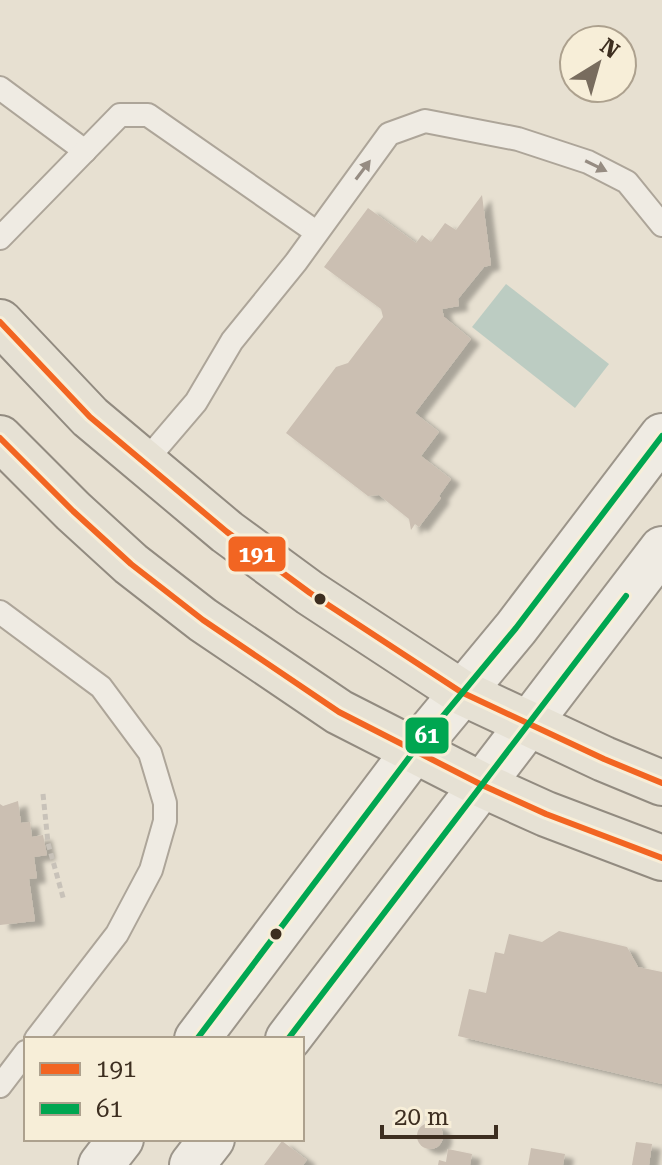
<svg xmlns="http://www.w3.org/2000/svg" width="662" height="1165" font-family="'Roboto Serif',serif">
	<defs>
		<filter id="shadow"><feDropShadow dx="9" dy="5" stdDeviation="2" flood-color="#0004"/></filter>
	</defs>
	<rect width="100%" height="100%" fill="#e7e0d1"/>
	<polygon fill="#bcccc2" points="506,284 609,364 575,408 472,327"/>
	<g fill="#cbbfb2" filter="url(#shadow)">
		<polygon points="482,195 491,265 484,267 458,299 459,306 442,309 444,317 471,339 415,413 439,432 421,456 451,479 439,496 441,498 419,527 415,524 411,530 409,519 379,495 368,496 286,433 336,367 348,363 383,317 381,309 324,267 368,208 416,243 422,235 431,242 445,223 456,230"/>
		<polygon points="18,801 21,823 30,822 32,837 43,835 47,855 34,857 37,878 29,879 35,921 0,925 0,804 3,806"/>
		<polygon points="559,931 627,947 638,967 662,972 662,1084 458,1036 469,989 486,993 495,952 504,954 509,934 542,942"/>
		<circle cx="430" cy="1136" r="13"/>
		<polygon points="282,1141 307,1160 303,1165 264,1165"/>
		<polygon points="636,1142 652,1144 649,1165 632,1165"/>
		<polygon points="531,1148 565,1154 563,1165 528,1165"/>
		<polygon points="448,1149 472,1154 470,1165 438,1165 439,1160 446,1162"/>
	</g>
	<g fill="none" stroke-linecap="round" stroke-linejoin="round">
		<g stroke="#ada599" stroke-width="26">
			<g id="service">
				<polyline points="0,88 85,151"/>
				<polyline points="0,238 120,115 148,115 316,232"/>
				<polyline points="143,464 196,402 232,341 296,262 389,134 425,121 518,139 588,162 627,182 662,225"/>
				<polyline points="0,612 101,687 150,753 165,803 165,821 151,870 117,934 36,1039"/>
				<polyline points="0,1086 26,1052"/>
			</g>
		</g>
		<g stroke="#9c958a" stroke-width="48">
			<g id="secondary">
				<polyline points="197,1039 414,751 516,628 662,436"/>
				<polyline points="288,1039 662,549"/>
				<polyline points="101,1165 121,1139"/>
				<polyline points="192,1165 212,1139"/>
			</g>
		</g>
		<g stroke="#928b80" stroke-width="48">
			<g id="primary">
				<polyline points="0,322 90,417 227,532 310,593 461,692 604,759 662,783"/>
				<polyline points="0,438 73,511 131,564 203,620 339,712 482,785 546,814 662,858"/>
			</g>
		</g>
		<polyline stroke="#c8c2b9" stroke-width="5" stroke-dasharray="6 4" stroke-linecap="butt" points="43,794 48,843 64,901"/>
		<use href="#service" stroke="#efebe3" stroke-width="22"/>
		<use href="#secondary" stroke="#efebe3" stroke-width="44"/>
		<use href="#primary" stroke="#e6e1d4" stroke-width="44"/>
		<g stroke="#f7eed8" stroke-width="12">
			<g id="bus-1">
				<polyline points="0,322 90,417 227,532 310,593 461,692 604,759 662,783"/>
				<polyline points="0,438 73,511 131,564 203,620 339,712 482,785 546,814 662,858"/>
			</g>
		</g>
		<g stroke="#f7eed8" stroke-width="12">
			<g id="bus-2">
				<polyline points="197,1039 414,751 516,628 662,436"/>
				<polyline points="288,1039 626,596"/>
			</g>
		</g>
		<use href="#bus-1" stroke="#f26522" stroke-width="6"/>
		<use href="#bus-2" stroke="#00a651" stroke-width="6"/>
	</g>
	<defs><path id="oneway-solid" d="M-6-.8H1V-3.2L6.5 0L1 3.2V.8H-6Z" transform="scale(2)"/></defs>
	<g fill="#968c82">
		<use href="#oneway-solid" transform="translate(596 166) rotate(26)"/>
		<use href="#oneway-solid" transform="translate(363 170) rotate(-53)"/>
	</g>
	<g fill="#3d2e20" stroke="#f7eed8" stroke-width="3">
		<circle cx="320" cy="599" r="7"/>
		<circle cx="276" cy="934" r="7"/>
	</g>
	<g stroke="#f7eed8" stroke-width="3">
		<rect x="227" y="535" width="60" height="38" rx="8" fill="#f26522"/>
		<rect x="404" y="716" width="46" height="39" rx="8" fill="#00a651"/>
	</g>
	<g font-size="22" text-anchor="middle" font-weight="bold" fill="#fff">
		<text x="257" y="562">191</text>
		<text x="427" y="743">61</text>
	</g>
	<rect x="24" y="1037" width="280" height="104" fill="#f7eed8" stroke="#ada18e" stroke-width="2"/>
	<rect x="40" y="1063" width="40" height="12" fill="#f26522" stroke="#ada18e" stroke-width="2"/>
	<text x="96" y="1077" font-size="24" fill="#3d2e20">191</text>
	<rect x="40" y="1103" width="40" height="12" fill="#00a651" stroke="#ada18e" stroke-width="2"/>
	<text x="96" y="1117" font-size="24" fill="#3d2e20">61</text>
	<g transform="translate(598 64) rotate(37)"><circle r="38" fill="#f7eed8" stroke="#ada18e" stroke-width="2"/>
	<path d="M0-6L14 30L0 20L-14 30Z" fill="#786c5e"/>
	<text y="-12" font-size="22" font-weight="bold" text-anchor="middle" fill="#3d2e20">N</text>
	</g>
	<path d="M382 1125v12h114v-12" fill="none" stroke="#3d2e20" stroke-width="4"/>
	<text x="394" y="1125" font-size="24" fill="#3d2e20" stroke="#f7eed8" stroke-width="6" paint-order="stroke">20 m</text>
</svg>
